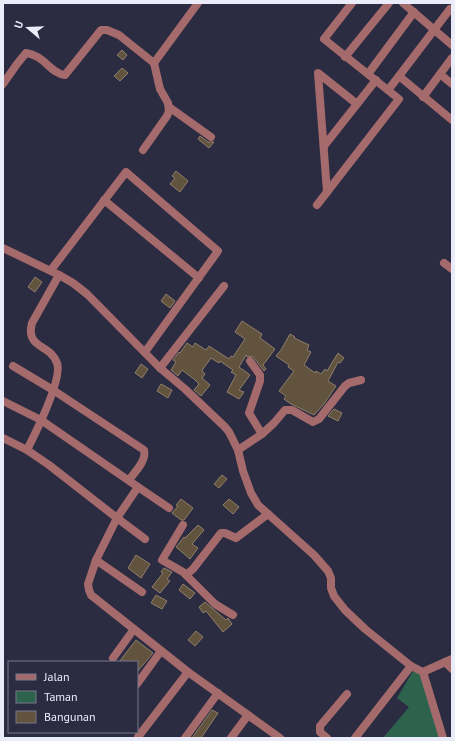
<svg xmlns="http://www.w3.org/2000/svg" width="455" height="741" font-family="'PT Sans',sans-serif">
	<rect width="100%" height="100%" fill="#2b2c41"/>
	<polygon fill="#2d634c" points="413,671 426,676 444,738 383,738 409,707 397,698"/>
	<g fill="#61533e" stroke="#8f7f6a">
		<polygon points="122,50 127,55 123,60 117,55"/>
		<polygon points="122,68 128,73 120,81 114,76"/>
		<polygon points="200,136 208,142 214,142 209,148 198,139"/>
		<polygon points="176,171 188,181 180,192 170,184 175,178 172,176"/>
		<polygon points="35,277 42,282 35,292 28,287"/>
		<polygon points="166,294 175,301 170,308 161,301"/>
		<polygon points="242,321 262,334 260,338 275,349 263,365 266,369 264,371 254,358 252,356 247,357 246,355 239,367 250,375 239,390 244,392 239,399 227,392 236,375 231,372 233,370 220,361 219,363 211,358 203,369 202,371 205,374 202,378 210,385 201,396 194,390 199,384 194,379 182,370 178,376 171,370 176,362 173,360 179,352 180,353 187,343 193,347 195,343 206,350 209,346 229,359 231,356 233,357 245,339 235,332"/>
		<polygon points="290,334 295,337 294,338 309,345 307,350 311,352 304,365 315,373 316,371 321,374 325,369 327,371 338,353 344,358 340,363 338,362 328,381 336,386 324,404 314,415 291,404 284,399 286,396 279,391 294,371 288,367 289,365 276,356 281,350"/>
		<polygon points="141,364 148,369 142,378 135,373"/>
		<polygon points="161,384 172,390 168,398 157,391"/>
		<polygon points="334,409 342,413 338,421 328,416"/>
		<polygon points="222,475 227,479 219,488 214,484"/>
		<polygon points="181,499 193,508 184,520 181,520 172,513 178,506 176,505"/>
		<polygon points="229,499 239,507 233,514 223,505"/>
		<polygon points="198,525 204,530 192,544 198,548 190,559 176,547 184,537 185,538"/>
		<polygon points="136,555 150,564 141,578 128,568"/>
		<polygon points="164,568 172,572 167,579 170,581 160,593 152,587 163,573 161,572"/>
		<polygon points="183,584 195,593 190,599 179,590"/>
		<polygon points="156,595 167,601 162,609 151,603"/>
		<polygon points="205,602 226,620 228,618 232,624 223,632 206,611 203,613 199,607"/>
		<polygon points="196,631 203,637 195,646 188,640"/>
		<polygon points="136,640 153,653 137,672 137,662 119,662"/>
		<polygon points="212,710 218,713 201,738 192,738"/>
	</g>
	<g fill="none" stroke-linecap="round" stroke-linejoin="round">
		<g stroke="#a56a6b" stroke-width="8">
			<polyline points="403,3 452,45"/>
			<polyline points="450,9 399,76 452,120"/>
			<polyline points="345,57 389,3"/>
			<polyline points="154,63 198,3"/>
			<polyline points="368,74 414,12"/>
			<polyline points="440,74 452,84"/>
			<path d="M3 84 17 64 26 53C44 55 51 74 65 75L101 30H107L119 35 154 63 160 89 168 103 169 111 167 116 143 150"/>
			<polyline points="388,90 399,76"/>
			<polyline points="423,97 452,58"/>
			<polyline points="169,107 211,137"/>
			<polyline points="324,146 376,80"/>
			<polyline points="327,192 318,73 357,104"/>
			<polyline points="104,200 199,278"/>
			<polyline points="317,205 399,99 324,39 352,3"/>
			<polyline points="3,248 59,275 73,283 87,294 160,368 185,389 225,427 229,432 238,450 243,471 251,493 258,505 314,555 328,571 331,578 331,588 334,596 345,610 365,629 411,666 423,672 452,659"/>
			<polyline points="444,263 452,269"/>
			<polyline points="51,270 126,172 218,251 145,352"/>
			<path d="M13 366 53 390 144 450C147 460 135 472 129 480"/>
			<polyline points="160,368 224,286"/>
			<polyline points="3,401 41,420 138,487 117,518 96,560 88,584 89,590 91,595 188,672 280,738"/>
			<polyline points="262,434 274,423 285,410 292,410 313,422 319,419 345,386 349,383 361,380"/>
			<polyline points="3,438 27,450 49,465 117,518 145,539"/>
			<path d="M27 450C35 434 63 379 57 363 51 344 25 349 32 323L59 275"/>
			<polyline points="238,450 262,434 249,413 260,381 260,375 250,361"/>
			<polyline points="138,487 169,508"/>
			<polyline points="183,525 162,560 183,572 215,604 233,615"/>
			<polyline points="96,560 142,592"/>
			<polyline points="186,575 193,569 221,533 225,533 236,538 268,514"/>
			<polyline points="113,658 134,629"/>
			<polyline points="445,662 452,669"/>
			<polyline points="423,672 443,738"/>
			<polyline points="137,684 161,651"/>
			<polyline points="138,737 188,672"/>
			<polyline points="185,738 218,693"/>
			<polyline points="231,738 248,715"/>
			<polyline points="327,738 320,732 320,726 347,694"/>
			<polyline points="355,738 411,666"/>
		</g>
	</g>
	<rect width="455" height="741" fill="none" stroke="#ebecfa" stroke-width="8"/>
	<rect x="8" y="661" width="130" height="72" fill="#2b2c41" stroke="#78798b"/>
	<rect x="16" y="674" width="20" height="6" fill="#a56a6b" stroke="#78798b"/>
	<text x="44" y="681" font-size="12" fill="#ebecfa">Jalan</text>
	<rect x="16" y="691" width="20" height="12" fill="#2d634c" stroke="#78798b"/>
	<text x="44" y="701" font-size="12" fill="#ebecfa">Taman</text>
	<rect x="16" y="711" width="20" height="12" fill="#61533e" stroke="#78798b"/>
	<text x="44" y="721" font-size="12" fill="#ebecfa">Bangunan</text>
	<g transform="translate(28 28) rotate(289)" stroke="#2b2c41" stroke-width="3" paint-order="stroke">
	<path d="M0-3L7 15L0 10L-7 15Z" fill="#ebecfa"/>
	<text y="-6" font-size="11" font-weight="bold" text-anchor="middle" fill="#ebecfa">U</text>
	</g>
</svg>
